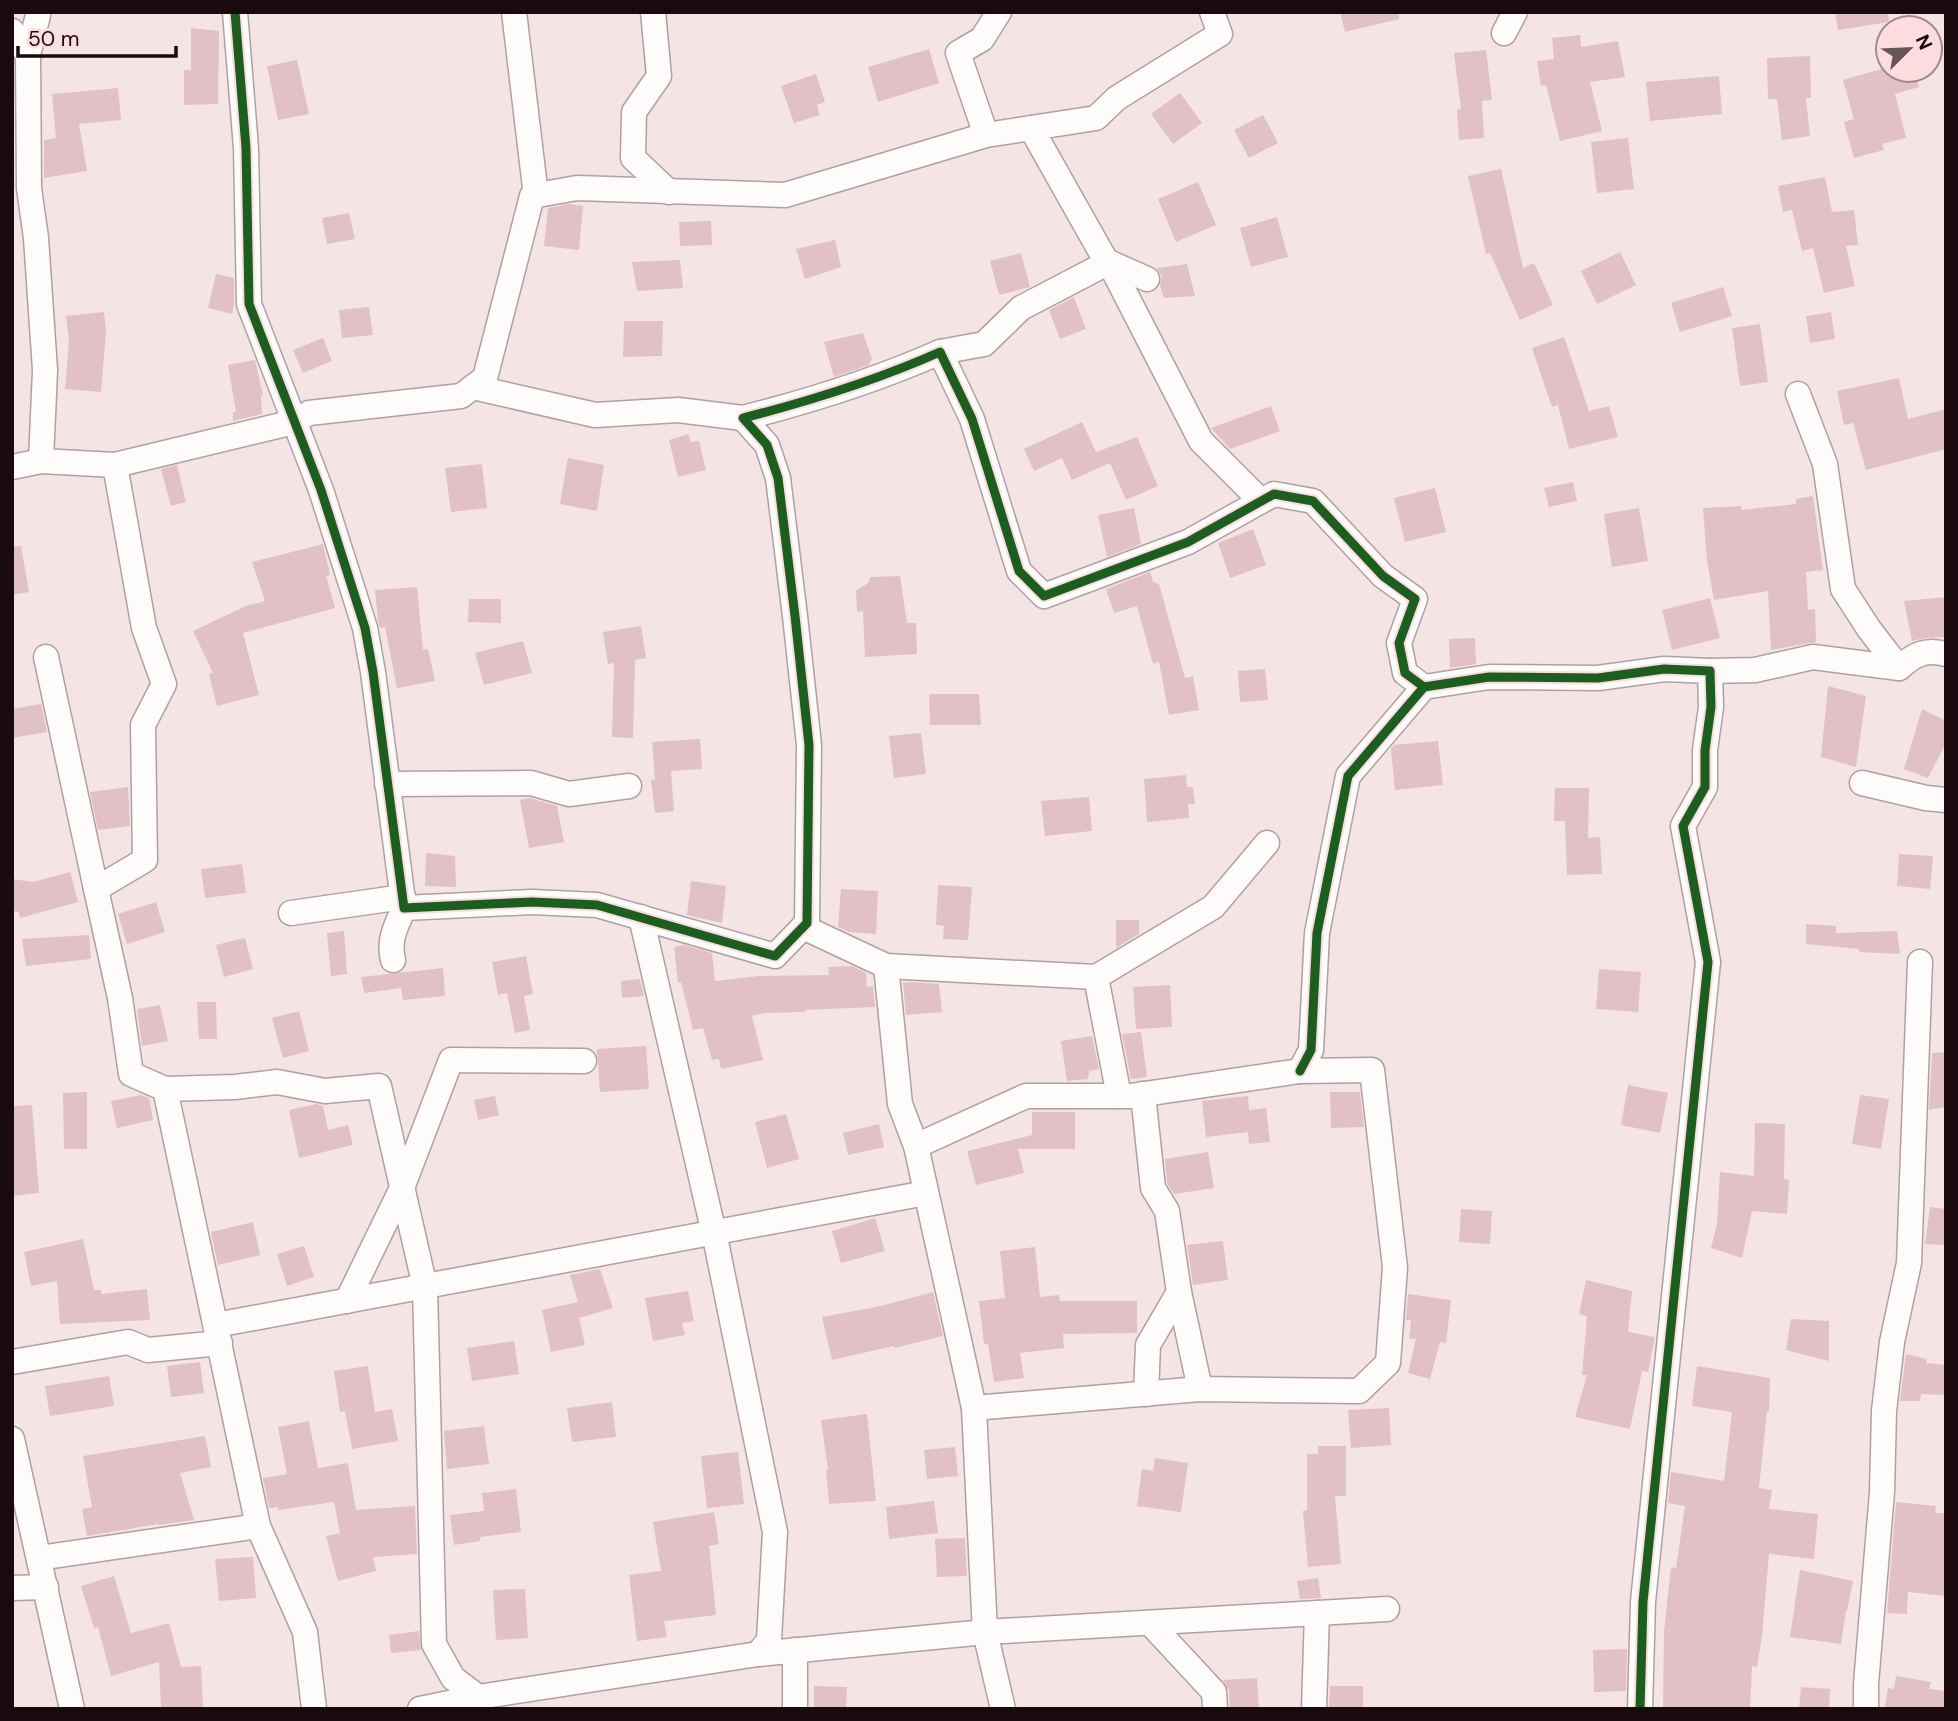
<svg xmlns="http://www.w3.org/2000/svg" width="1958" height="1721" font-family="'DM Sans',sans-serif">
	<rect width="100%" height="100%" fill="#f5e4e6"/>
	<g fill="#e1c0c6">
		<polygon points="1340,12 1399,12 1399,19 1345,32"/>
		<polygon points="1835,12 1888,12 1889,22 1838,30"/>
		<polygon points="191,28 219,31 218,104 184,105 184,70 191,70"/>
		<polygon points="1580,35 1581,47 1618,41 1625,77 1590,82 1602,131 1560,141 1546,85 1541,86 1537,61 1554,59 1552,38"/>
		<polygon points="929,49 939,83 878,102 868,67"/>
		<polygon points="1486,50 1492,100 1482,101 1484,138 1459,140 1457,110 1461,109 1454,53"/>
		<polygon points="1810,56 1811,98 1806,98 1810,136 1782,140 1777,99 1768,99 1767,58"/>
		<polygon points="297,60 309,114 278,120 267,66"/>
		<polygon points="1888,67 1888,70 1914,70 1919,87 1895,94 1906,138 1882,144 1884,150 1854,158 1844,122 1854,119 1843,80"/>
		<polygon points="816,74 825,102 817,105 820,115 794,123 781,86"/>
		<polygon points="1719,76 1722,114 1650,121 1646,82"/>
		<polygon points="118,88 121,120 79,124 87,171 44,178 44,140 56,138 52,94"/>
		<polygon points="1180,93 1202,123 1173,144 1151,114"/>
		<polygon points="1263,115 1278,143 1249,158 1234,130"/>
		<polygon points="1628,138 1634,189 1597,193 1591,142"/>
		<polygon points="1501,169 1523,268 1534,263 1553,305 1520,320 1490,253 1486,254 1468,176"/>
		<polygon points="1825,177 1832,212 1854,210 1858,245 1846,246 1855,286 1824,293 1813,248 1802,251 1792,210 1783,212 1778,186"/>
		<polygon points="1198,182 1216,225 1176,242 1158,199"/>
		<polygon points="569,204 583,206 579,250 544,246 548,208"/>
		<polygon points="349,213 355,239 327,244 322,218"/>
		<polygon points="1277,217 1288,257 1251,267 1240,228"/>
		<polygon points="711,221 712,245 680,246 679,222"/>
		<polygon points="835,240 841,267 805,279 796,249"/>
		<polygon points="1620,252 1636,285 1597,304 1581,271"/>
		<polygon points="1021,253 1030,287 999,295 990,261"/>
		<polygon points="680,260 683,288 637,291 632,262"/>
		<polygon points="1187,264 1195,296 1164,298 1160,285 1162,277 1157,268"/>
		<polygon points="216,274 234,278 234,305 232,314 208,308"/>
		<polygon points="1723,287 1732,316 1680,332 1671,303"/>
		<polygon points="1074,297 1086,329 1060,339 1049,310"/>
		<polygon points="369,307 373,335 342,338 339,310"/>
		<polygon points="104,312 106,331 101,392 65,389 69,341 66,316"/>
		<polygon points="1831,312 1835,339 1810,343 1806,316"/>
		<polygon points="624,321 663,321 662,356 623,357"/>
		<polygon points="1760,324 1768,382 1740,386 1732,328"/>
		<polygon points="863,333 872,359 869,365 834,377 824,342"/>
		<polygon points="1564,337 1589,411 1609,406 1618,437 1569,449 1558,405 1552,407 1532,348"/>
		<polygon points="323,338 332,361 303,373 293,350"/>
		<polygon points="255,360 263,395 261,396 262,414 233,421 233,412 236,412 228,365"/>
		<polygon points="1899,378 1908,419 1946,409 1946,449 1866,470 1853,423 1844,425 1837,391"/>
		<polygon points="1271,406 1280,431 1230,449 1211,428"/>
		<polygon points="1082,422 1096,452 1137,437 1158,486 1126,500 1110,463 1072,480 1062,458 1034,471 1024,449"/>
		<polygon points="688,434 691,442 699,441 706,470 678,477 669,440"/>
		<polygon points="568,458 604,465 597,511 560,504"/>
		<polygon points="482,464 487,508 451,512 445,468"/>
		<polygon points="177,465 186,502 171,506 161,469"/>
		<polygon points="1573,482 1577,501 1549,507 1544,488"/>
		<polygon points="1435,488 1446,532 1405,542 1394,498"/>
		<polygon points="1813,496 1823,570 1806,572 1808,610 1815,609 1816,642 1771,650 1768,591 1714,600 1707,561 1703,508 1741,506 1741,510 1796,504 1796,499"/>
		<polygon points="1134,508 1141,544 1107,557 1098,515"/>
		<polygon points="1639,508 1648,561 1612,567 1604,514"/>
		<polygon points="1253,529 1266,565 1230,578 1218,543"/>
		<polygon points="323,544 330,575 326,576 335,608 243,633 259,695 217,706 209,674 213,673 193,631 246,606 265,601 252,562"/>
		<polygon points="21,546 29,592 12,595 12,547"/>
		<polygon points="1150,572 1153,582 1159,584 1185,678 1193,676 1199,710 1169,715 1159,662 1153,664 1137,606 1114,613 1106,589"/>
		<polygon points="900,576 907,623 916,623 917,654 865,657 863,611 857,612 856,591 868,583 870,577"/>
		<polygon points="417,587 423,650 428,649 435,681 397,688 385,627 380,628 378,620 375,590"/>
		<polygon points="1946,597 1946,637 1925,638 1912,641 1904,601"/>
		<polygon points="1710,598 1720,638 1672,650 1662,610"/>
		<polygon points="469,599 501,599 501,623 468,622"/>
		<polygon points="641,626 646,658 635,660 633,738 612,737 614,663 608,664 603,632"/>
		<polygon points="1475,638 1476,664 1450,668 1449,639"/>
		<polygon points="523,641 532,673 484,685 475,653"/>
		<polygon points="1265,669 1268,700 1240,702 1238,671"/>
		<polygon points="1828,686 1866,696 1856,767 1821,757"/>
		<polygon points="929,694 979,694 981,725 930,725"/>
		<polygon points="41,704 47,732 12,738 12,709"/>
		<polygon points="1922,709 1946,721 1946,743 1928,778 1904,769"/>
		<polygon points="921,733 926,774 894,778 889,736"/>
		<polygon points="700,739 702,769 671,771 674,811 655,813 651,780 655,780 652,742"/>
		<polygon points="1438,741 1443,785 1395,790 1391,749 1394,745"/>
		<polygon points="1186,775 1187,787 1193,787 1195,804 1188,804 1189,818 1147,822 1144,779"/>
		<polygon points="128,787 130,826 98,830 90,792"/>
		<polygon points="1555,788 1589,788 1588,838 1600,837 1602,874 1567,875 1565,821 1554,821"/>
		<polygon points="1089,797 1092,831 1045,836 1041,801"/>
		<polygon points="530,798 557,806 564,842 529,848 520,800"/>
		<polygon points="426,853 455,856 456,887 425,886"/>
		<polygon points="1899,854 1933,856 1930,889 1897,886"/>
		<polygon points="242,864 246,893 205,898 201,869"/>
		<polygon points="70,872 78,902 20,918 19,912 12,911 12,879 33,882"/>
		<polygon points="691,881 726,886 722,923 687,915"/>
		<polygon points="938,885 972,887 968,940 943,939 944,926 936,925"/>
		<polygon points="841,889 878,891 876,934 849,932 838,927"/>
		<polygon points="156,902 165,932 127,944 118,914"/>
		<polygon points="1116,920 1139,920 1139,934 1116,948"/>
		<polygon points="1806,924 1836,926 1836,933 1897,931 1900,954 1859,952 1859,949 1806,944"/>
		<polygon points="344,931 347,974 331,976 327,933"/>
		<polygon points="89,935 91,959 26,966 22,939"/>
		<polygon points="245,938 253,969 224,977 216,945"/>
		<polygon points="684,945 712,953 715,981 759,976 829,975 828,967 852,966 866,973 867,987 873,986 875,1007 805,1010 805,1012 764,1013 752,1016 763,1060 721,1069 719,1059 712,1060 703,1028 693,1030 681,982 678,983 674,947"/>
		<polygon points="526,956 533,994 524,996 530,1030 515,1033 507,993 498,995 492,962"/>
		<polygon points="443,968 445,996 403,1000 401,988 364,993 361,977"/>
		<polygon points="1599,969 1641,972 1638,1012 1596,1009"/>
		<polygon points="640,979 644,996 622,998 621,981"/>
		<polygon points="912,982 939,984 942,1012 906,1015 903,983"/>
		<polygon points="1170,985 1172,1027 1136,1029 1133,987"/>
		<polygon points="197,1002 216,1002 217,1039 199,1039"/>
		<polygon points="160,1005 168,1041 142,1046 137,1009"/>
		<polygon points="299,1011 309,1051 283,1058 272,1018"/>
		<polygon points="1141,1032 1147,1077 1131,1079 1122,1034"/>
		<polygon points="1092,1036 1099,1069 1089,1071 1088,1079 1067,1081 1061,1041"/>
		<polygon points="646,1046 649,1089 600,1092 597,1049"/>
		<polygon points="1946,1052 1946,1107 1929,1110 1932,1053"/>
		<polygon points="1628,1085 1668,1093 1660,1133 1621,1125"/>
		<polygon points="87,1092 87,1149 64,1149 63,1093"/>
		<polygon points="1330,1092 1360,1092 1364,1127 1331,1128"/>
		<polygon points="141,1095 149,1098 153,1120 117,1128 111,1101"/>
		<polygon points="1860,1095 1889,1099 1881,1149 1852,1144"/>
		<polygon points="495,1096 499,1115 478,1120 474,1100"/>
		<polygon points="1248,1096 1249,1110 1266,1108 1270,1142 1249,1144 1248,1132 1206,1137 1202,1101"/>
		<polygon points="316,1104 323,1106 328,1130 348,1125 353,1145 299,1158 289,1110"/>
		<polygon points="32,1105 39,1193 12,1196 12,1106"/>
		<polygon points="1032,1112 1075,1112 1075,1149 1018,1149 1024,1173 976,1185 967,1151 1032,1135"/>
		<polygon points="786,1114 799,1159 767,1168 755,1122"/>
		<polygon points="1755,1123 1785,1124 1784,1179 1789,1180 1787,1214 1752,1211 1742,1258 1711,1248 1717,1224 1720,1172 1754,1176"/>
		<polygon points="879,1124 884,1147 848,1155 843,1133"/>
		<polygon points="1208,1152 1214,1188 1174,1194 1167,1183 1165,1159"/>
		<polygon points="1930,1207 1946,1209 1946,1245 1925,1244"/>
		<polygon points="1461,1209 1492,1211 1490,1244 1459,1242"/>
		<polygon points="875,1218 885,1251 841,1263 832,1231"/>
		<polygon points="253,1222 260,1255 218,1265 211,1232"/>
		<polygon points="83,1239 94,1290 101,1290 101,1294 147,1289 150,1320 60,1324 57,1281 31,1286 24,1252"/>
		<polygon points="1223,1241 1228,1280 1193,1285 1187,1245"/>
		<polygon points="304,1246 314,1277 287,1286 277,1254"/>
		<polygon points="1035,1247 1040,1297 1059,1295 1060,1301 1137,1301 1137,1333 1063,1334 1064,1348 1020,1353 1024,1378 994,1382 988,1344 984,1344 979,1301 1005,1298 1000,1251"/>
		<polygon points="600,1269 613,1308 579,1318 585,1345 551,1352 542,1310 578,1302 570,1275"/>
		<polygon points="1586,1280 1632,1291 1628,1332 1655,1337 1648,1372 1642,1371 1630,1429 1575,1417 1587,1375 1582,1375 1587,1316 1579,1314"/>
		<polygon points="688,1291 694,1321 682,1323 685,1335 653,1341 645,1298"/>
		<polygon points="933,1292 943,1336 894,1348 894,1346 832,1360 822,1317 881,1306"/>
		<polygon points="1408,1294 1451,1300 1446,1343 1440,1342 1430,1379 1408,1373 1416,1339 1409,1338 1411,1320 1406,1320"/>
		<polygon points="1791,1319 1829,1321 1829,1361 1786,1350"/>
		<polygon points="514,1341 519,1374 472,1381 467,1348"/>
		<polygon points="1906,1354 1927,1359 1926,1363 1946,1365 1946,1395 1921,1394 1920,1401 1900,1401"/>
		<polygon points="200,1362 204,1393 171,1397 167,1366"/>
		<polygon points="368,1366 375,1412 392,1409 398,1441 352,1449 345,1411 340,1412 334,1371"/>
		<polygon points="1697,1366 1770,1378 1769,1411 1767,1411 1759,1488 1772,1490 1769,1509 1818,1514 1814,1559 1769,1554 1762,1636 1757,1667 1752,1666 1750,1709 1663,1709 1664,1631 1671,1567 1676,1568 1685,1506 1668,1503 1671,1472 1724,1481 1732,1412 1692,1406"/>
		<polygon points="109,1376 114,1406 50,1416 45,1386"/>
		<polygon points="612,1402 616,1437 572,1442 567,1408"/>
		<polygon points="1389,1408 1391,1445 1351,1448 1348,1410"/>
		<polygon points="867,1414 876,1501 829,1504 826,1470 828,1470 821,1420"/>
		<polygon points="309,1421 318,1468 348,1463 356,1510 415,1506 417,1554 373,1557 376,1571 338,1581 326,1536 340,1533 334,1502 278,1510 278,1507 269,1508 263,1478 287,1474 278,1427"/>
		<polygon points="484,1426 489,1464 447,1469 444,1431"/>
		<polygon points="205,1436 211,1467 180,1473 194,1520 159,1525 158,1524 87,1536 82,1509 92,1507 83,1456"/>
		<polygon points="1318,1446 1346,1446 1346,1496 1335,1496 1341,1564 1308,1567 1303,1511 1307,1510 1307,1454 1318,1454"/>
		<polygon points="955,1447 958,1476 927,1479 924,1450"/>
		<polygon points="738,1452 744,1504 707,1508 701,1456"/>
		<polygon points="1155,1458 1188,1463 1181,1512 1137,1506 1142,1469 1153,1471"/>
		<polygon points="516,1489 521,1532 480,1537 480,1541 454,1545 450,1515 484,1511 482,1493"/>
		<polygon points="934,1501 938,1533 889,1539 886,1507"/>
		<polygon points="1896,1502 1936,1506 1935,1513 1946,1513 1946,1596 1908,1592 1907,1614 1887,1613"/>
		<polygon points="714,1512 719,1544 709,1546 716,1615 664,1621 667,1637 637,1641 629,1575 661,1571 653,1522"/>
		<polygon points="965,1538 967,1576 937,1577 935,1539"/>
		<polygon points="253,1557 256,1598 219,1601 215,1559"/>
		<polygon points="1800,1570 1853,1581 1847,1611 1846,1610 1841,1644 1790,1637"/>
		<polygon points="114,1576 131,1633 169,1623 181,1667 201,1666 203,1708 161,1709 159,1662 111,1676 98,1627 94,1628 81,1586"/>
		<polygon points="1318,1578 1321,1598 1300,1599 1297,1581"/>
		<polygon points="525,1589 528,1638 496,1640 493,1590"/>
		<polygon points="419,1631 421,1650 391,1653 389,1635"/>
		<polygon points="1627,1649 1626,1691 1594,1692 1593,1650"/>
		<polygon points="1896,1676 1931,1682 1929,1689 1946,1691 1946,1709 1885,1707 1888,1688 1894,1689"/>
		<polygon points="1257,1678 1259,1709 1230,1709 1229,1691 1223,1680"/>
		<polygon points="814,1686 847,1687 846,1709 814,1709"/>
		<polygon points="1330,1686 1363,1686 1363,1709 1329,1709"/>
		<polygon points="1801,1687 1830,1689 1829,1709 1799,1709"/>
	</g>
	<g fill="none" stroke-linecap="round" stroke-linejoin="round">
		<g stroke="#b0a0a2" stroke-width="27">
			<g id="minor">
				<path d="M235 12 246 148 249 304 321 490 365 628 373 672 404 908 532 902 597 905 775 956 807 923 809 745 795 616 778 478 767 445 743 418C810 401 877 380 940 352L972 419 1019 571 1044 596 1188 542 1274 494 1313 501 1383 576 1415 599 1399 643 1405 673 1424 687"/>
				<polyline points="514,12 536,196"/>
				<polyline points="653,12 659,76 634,112 633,158 669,192"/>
				<polyline points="12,31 28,55 29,188 36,238 45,370 41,461"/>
				<polyline points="1504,33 1515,12"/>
				<polyline points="28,55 38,15"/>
				<polyline points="1031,128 1106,261 1147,279"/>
				<polyline points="986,135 958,53 982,39 999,12"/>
				<polyline points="940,352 984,344 1021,308 1109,262 1201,441 1261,501"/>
				<polyline points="473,387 595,415 678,410 743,418"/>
				<polyline points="115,465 144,628 164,684 143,725 145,860 96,889 120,998 131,1074 165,1089 235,1087 277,1082 325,1091 379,1086 425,1287 434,1644 453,1678 478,1697"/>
				<polyline points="12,467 41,461 115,465 294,422 309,413 461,396 485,378 532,196 577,188 785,195 986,135 1096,118 1117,98 1220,34 1212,12"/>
				<polyline points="46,657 96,889"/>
				<path d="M1899 668C1914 655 1925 648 1946 654"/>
				<polyline points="1710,671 1755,670 1813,657 1899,668 1869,629 1843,589 1825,464 1798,394"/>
				<polyline points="1862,783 1926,798 1946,800"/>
				<polyline points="387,784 531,783 569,794 629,786"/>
				<polyline points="291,913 403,897"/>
				<polyline points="641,917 716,1242 775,1532 769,1640 758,1654"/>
				<polyline points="803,927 886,966 1096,977 1213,907 1267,843"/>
				<path d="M393 960C388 940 396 926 404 908"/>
				<polyline points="886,966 900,1104 916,1146 974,1408 985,1632 1003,1709"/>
				<polyline points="1096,977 1119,1096"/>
				<polyline points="1300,1071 1311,1050 1317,933 1348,776 1424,687 1489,677 1598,678 1664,669 1710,671 1711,707 1705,750 1705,787 1683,826 1708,962 1643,1602 1640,1709"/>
				<polyline points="165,1089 258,1526 305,1632 314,1709"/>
				<polyline points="1143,1094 1153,1188 1167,1211 1179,1292 1200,1389"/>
				<polyline points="916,1146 1026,1096 1131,1096 1300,1071 1372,1070 1395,1267 1388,1363 1359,1391 1200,1389 974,1408"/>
				<polyline points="347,1301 402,1188 451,1060 584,1061"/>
				<polyline points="216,1325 926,1193"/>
				<polyline points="12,1362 128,1342 148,1350 220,1343"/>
				<polyline points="1146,1394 1148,1345 1179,1292"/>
				<polyline points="12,1439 72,1709"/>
				<polyline points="39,1558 258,1526"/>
				<polyline points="12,1588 46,1587"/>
				<polyline points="1150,1623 1214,1692 1215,1709"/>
				<polyline points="420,1709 478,1697 758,1654 985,1632 1387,1609"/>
				<polyline points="795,1709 795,1650"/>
				<polyline points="1314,1709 1317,1613"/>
				<polyline points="1866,1709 1866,1684 1882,1492 1884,1411 1892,1342 1909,1263 1920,962"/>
			</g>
		</g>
		<use href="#minor" stroke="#fefbfb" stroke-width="24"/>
		<g stroke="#fddce0" stroke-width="13">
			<g id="cycleway">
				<path d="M235 12 246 148 249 304 321 490 365 628 373 672 404 908 532 902 597 905 775 956 807 923 809 745 795 616 778 478 767 445 743 418C810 401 877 380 940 352L972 419 1019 571 1044 596 1188 542 1274 494 1313 501 1383 576 1415 599 1399 643 1405 673 1424 687"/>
				<polyline points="1300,1071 1311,1050 1317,933 1348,776 1424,687 1489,677 1598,678 1664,669 1710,671 1711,707 1705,750 1705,787 1683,826 1708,962 1643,1602 1640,1709"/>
			</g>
		</g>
		<use href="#cycleway" stroke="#1b5e20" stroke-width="9"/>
	</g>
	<rect width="1958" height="1721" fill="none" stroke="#1b0a0d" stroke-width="28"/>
	<g transform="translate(1909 49) rotate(66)"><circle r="33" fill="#fddce0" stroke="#a3888c" stroke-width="2"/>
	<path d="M0-5L12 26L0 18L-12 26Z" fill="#675659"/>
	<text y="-10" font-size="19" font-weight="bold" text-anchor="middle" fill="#1b0a0d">N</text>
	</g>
	<path d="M18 46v10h158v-10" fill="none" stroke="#1b0a0d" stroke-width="3.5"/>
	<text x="28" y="46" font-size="21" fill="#1b0a0d" stroke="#fddce0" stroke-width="5" paint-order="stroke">50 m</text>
</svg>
